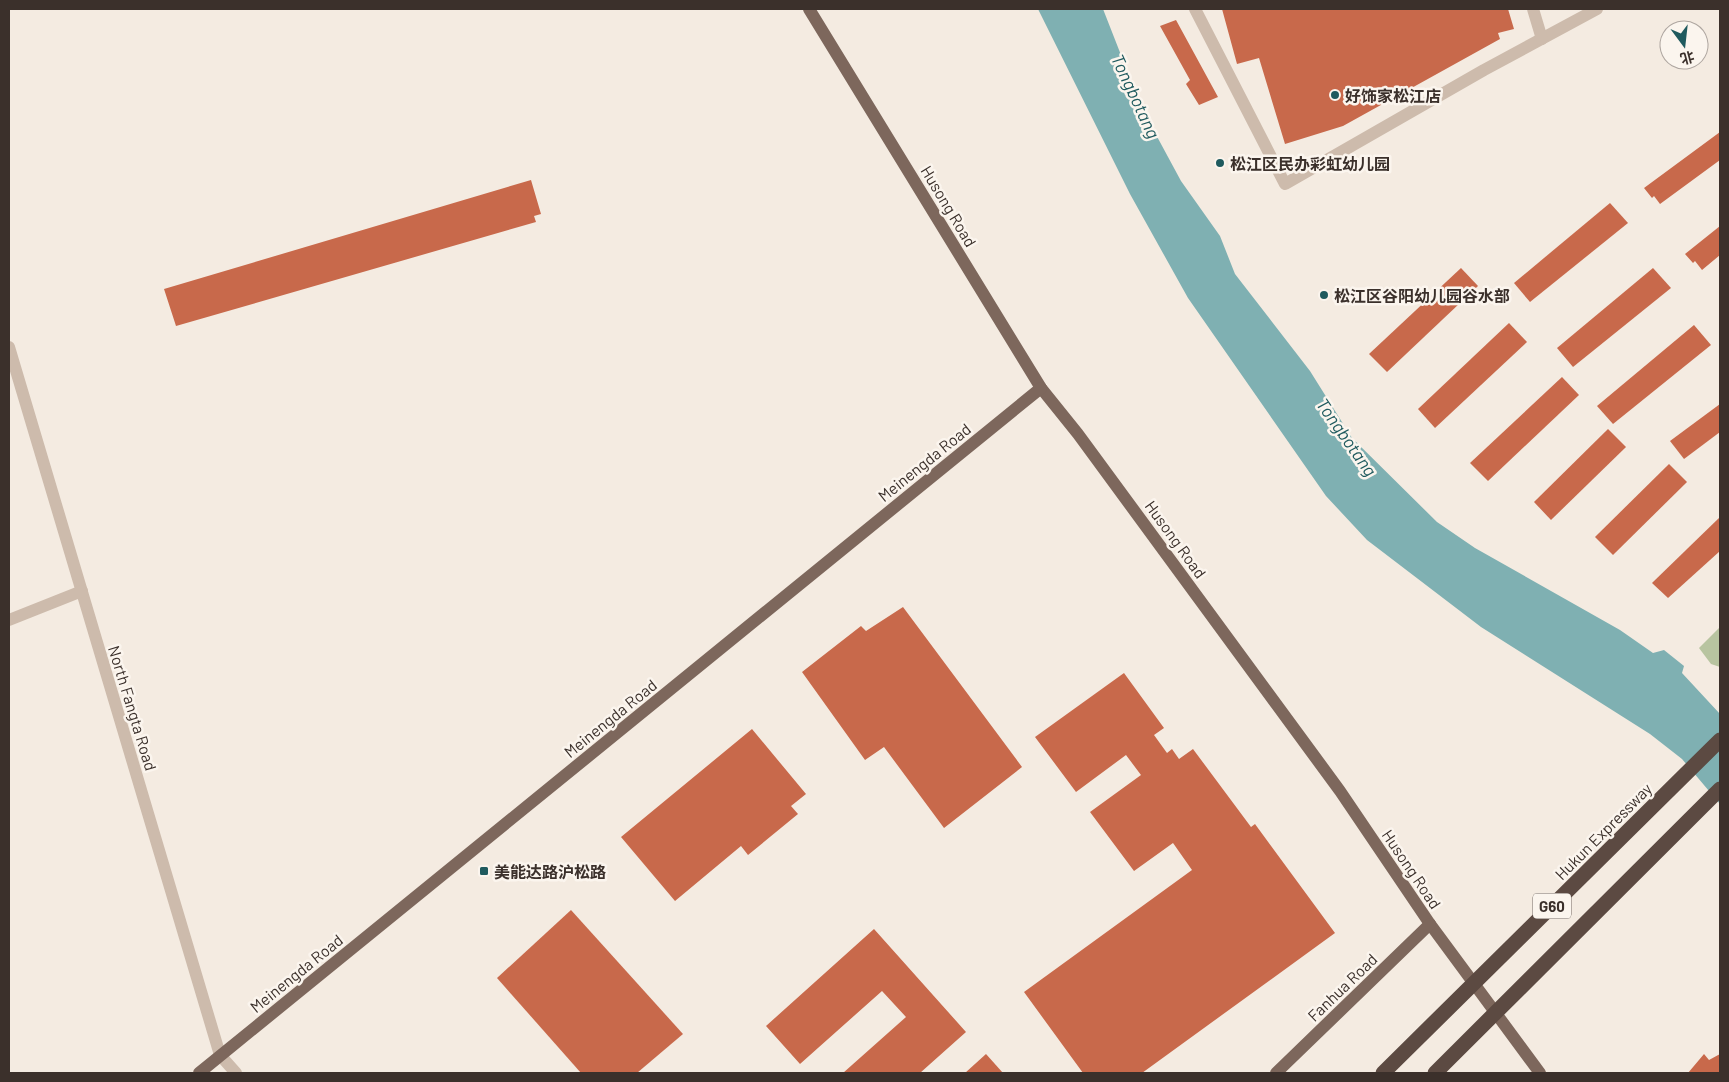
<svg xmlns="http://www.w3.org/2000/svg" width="1729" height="1082" font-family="Barlow,'Noto Sans SC',sans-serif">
	<rect width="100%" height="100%" fill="#f4ebe1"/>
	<polygon fill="#b8c4a0" points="1720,627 1720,667 1711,664 1699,648"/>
	<polygon fill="#7fb0b2" points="1038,9 1103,9 1130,78 1154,131 1181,181 1220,236 1235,274 1310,371 1352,438 1437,522 1475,548 1620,630 1653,653 1664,650 1684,666 1682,673 1720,714 1720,804 1682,759 1650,734 1481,627 1367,540 1326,496 1188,298 1130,194"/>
	<g fill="#c8694b">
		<polygon points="1222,9 1508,9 1514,29 1498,33 1500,39 1343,126 1285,144 1259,58 1237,64"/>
		<polygon points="1176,20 1218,97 1199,105 1186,84 1190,80 1160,26"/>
		<polygon points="1720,132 1720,160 1660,204 1654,196 1652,198 1644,188"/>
		<polygon points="531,180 541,214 534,216 536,222 176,326 164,289"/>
		<polygon points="1610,203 1628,223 1530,302 1514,283"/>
		<polygon points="1720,226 1720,255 1702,270 1695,261 1693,263 1685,254"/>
		<polygon points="1461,268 1478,286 1387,372 1369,354"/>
		<polygon points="1653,268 1671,288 1573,367 1557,348"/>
		<polygon points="1509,323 1527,342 1435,428 1418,409"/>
		<polygon points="1694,325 1711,345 1613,424 1597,406"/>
		<polygon points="1562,377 1579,395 1488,481 1470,463"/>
		<polygon points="1720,404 1720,432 1684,459 1670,441"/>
		<polygon points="1608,429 1626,447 1551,520 1534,502"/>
		<polygon points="1669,464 1687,482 1613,555 1595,537"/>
		<polygon points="1720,517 1720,551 1668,598 1652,583"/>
		<polygon points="903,607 1022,767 944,828 884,747 865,760 802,672 861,626 866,631"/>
		<polygon points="1124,673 1164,728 1154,735 1167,753 1172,749 1179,759 1193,749 1251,827 1255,824 1335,933 1142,1073 1083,1073 1024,992 1192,870 1173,843 1134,871 1090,812 1141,775 1126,755 1076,792 1035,737"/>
		<polygon points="752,729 806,794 791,806 798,814 748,855 741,846 675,901 621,837"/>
		<polygon points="571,910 683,1034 637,1073 581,1073 497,978"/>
		<polygon points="874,929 966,1032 920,1073 843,1073 906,1017 882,991 800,1064 766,1026"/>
		<polygon points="986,1054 1003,1073 965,1073"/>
		<polygon points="1704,1054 1709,1060 1720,1054 1720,1073 1688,1073"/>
	</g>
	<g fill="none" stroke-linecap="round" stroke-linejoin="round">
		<g stroke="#cdbbac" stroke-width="12">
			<polyline points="1195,9 1285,184 1484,70 1597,9"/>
			<polyline points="1533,9 1542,39"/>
			<polyline points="9,347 220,1055 236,1073"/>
			<polyline points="9,620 82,591"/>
		</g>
		<g stroke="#7d675c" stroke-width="12">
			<polyline points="809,9 1041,388 1078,434 1340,791 1430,924 1540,1073"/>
			<polyline points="199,1073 1041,388"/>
			<polyline points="1276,1073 1430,924"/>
		</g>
		<g stroke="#5c4a42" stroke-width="15">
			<polyline points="1383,1073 1720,740"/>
			<polyline points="1435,1073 1720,789"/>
		</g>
	</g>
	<g fill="#1f5a5e" stroke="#fbf5ee" stroke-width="2">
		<circle cx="1335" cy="95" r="5"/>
		<circle cx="1220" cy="163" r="5"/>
		<circle cx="1324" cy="295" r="5"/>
		<rect x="479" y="866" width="10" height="10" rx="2.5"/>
	</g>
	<g text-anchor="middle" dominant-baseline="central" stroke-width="5" stroke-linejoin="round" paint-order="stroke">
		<rect fill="#fbf5ee" stroke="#756b66" stroke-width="1" x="1533" y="893.5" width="38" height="25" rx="4"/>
		<g font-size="15" font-weight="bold" fill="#3b302b">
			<text x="1552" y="906">G60</text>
		</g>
		<g font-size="16" font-weight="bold" fill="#3b302b" stroke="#fbf5ee" text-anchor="start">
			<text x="1345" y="95">好饰家松江店</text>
			<text x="1230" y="163">松江区民办彩虹幼儿园</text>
			<text x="1334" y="295">松江区谷阳幼儿园谷水部</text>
			<text x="494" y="871">美能达路沪松路</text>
		</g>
		<g font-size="16" fill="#3b302b" stroke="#fbf5ee">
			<text transform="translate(949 206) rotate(59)">Husong Road</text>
			<text transform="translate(924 462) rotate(-39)">Meinengda Road</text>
			<text transform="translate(1176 539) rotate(54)">Husong Road</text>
			<text transform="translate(133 708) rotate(73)">North Fangta Road</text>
			<text transform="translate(610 718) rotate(-39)">Meinengda Road</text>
			<text transform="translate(1603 831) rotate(-45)">Hukun Expressway</text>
			<text transform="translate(1412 869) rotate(56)">Husong Road</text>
			<text transform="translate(296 973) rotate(-39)">Meinengda Road</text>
			<text transform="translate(1342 987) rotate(-44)">Fanhua Road</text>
		</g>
		<g font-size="18" font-style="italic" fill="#1f5a5e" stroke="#fbf5ee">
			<text transform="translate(1136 96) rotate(65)">Tongbotang</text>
			<text transform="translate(1347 437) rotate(55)">Tongbotang</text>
		</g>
	</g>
	<rect width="1729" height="1082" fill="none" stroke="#3b302b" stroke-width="20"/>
	<g transform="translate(1684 45) rotate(165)"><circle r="24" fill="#fbf5ee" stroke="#aea6a0"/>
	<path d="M0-4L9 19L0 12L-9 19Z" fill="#1f5a5e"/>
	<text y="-8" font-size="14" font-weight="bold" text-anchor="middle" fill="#3b302b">北</text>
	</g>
</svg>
